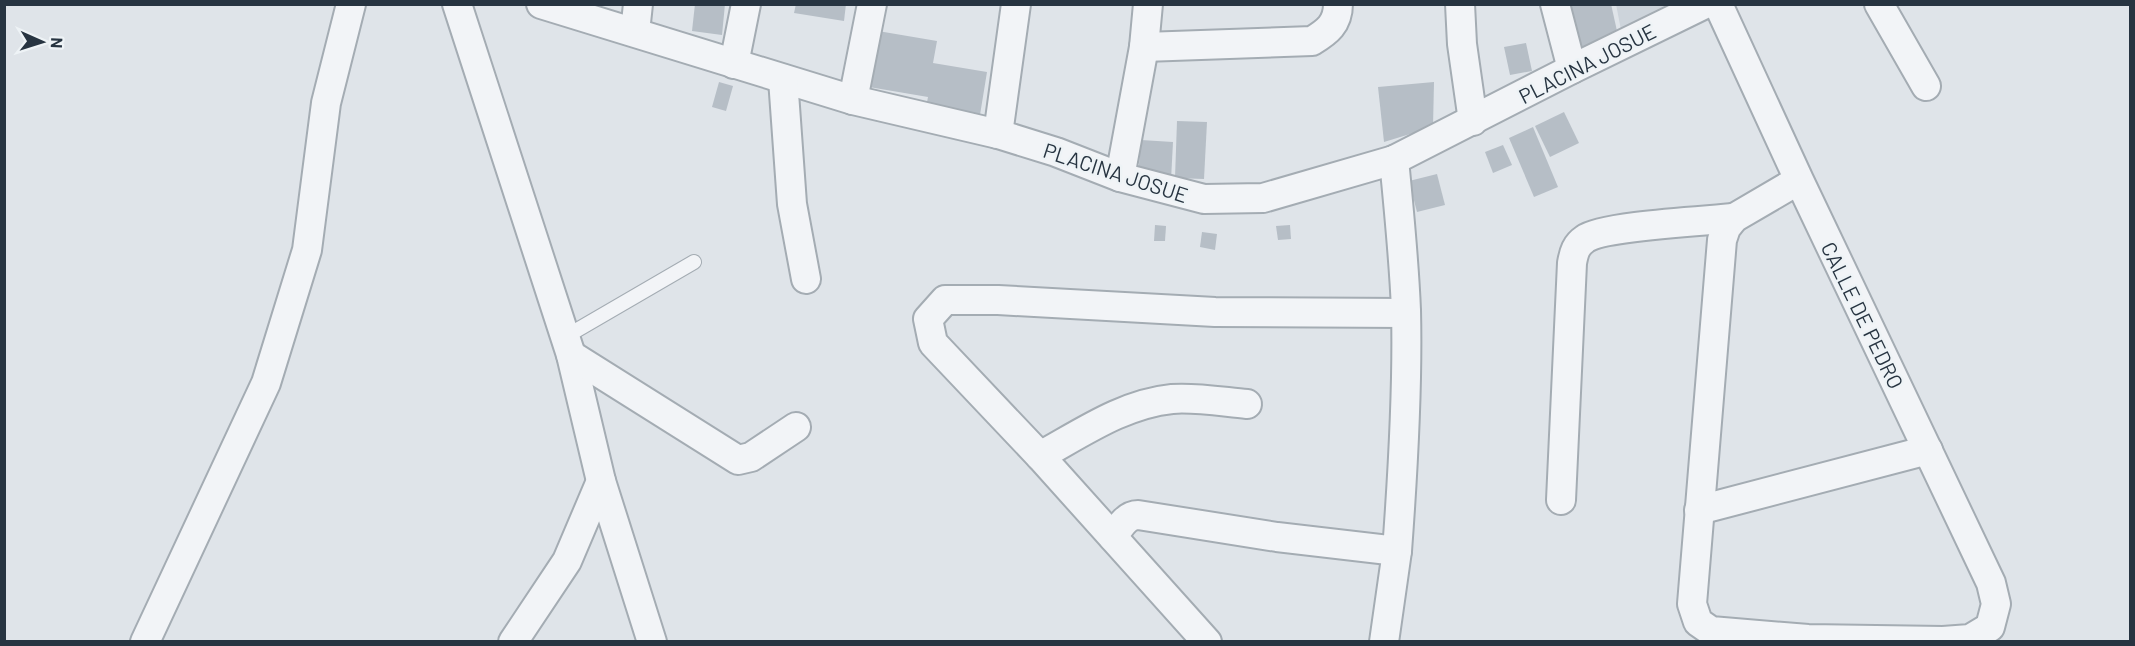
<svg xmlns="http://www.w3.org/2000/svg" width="2135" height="646" font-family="Barlow,sans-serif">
	<rect width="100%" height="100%" fill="#dfe4e9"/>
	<polygon fill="#cdd4db" points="1616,4 1669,5 1621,30"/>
	<g fill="#b6bec6">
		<polygon points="695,4 725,4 722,35 692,31"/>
		<polygon points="796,4 846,4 844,21 794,13"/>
		<polygon points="1565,4 1611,4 1617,31 1577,52"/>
		<polygon points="878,31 937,41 933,63 987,72 979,121 926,107 928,97 869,87"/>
		<polygon points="1526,43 1532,71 1510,75 1504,47"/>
		<polygon points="719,82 733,86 726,111 712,107"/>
		<polygon points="1434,82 1433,127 1384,142 1378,87"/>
		<polygon points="1564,112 1579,143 1550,157 1535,126"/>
		<polygon points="1177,121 1207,122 1204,179 1175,178"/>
		<polygon points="1533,127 1558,187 1534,197 1509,138"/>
		<polygon points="1141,140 1173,142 1171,180 1138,177"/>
		<polygon points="1503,145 1512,165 1493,173 1485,152"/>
		<polygon points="1437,174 1445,205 1417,212 1409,181"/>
		<polygon points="1155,225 1166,226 1165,241 1154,241"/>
		<polygon points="1290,225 1291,239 1278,240 1276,226"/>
		<polygon points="1202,232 1217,234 1215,250 1200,247"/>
	</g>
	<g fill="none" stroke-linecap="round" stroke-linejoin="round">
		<g stroke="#a4acb3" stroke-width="16">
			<polyline id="lane" points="565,337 694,262"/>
		</g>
		<g stroke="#a4acb3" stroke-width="32">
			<g id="street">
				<polyline points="457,4 571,355 601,481 652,642"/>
				<polyline points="541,4 853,100 998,134 1056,152 1120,177 1204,199 1263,198 1394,160 1572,69 1705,4"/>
				<polyline points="1460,4 1462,44 1473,121"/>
				<polyline points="1555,4 1572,69"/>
				<polyline points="1718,4 1799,180 1991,583 1996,604 1990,627 1970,639 1943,641 1808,639 1711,631 1698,622 1692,604 1722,240 1726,228 1734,218 1799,180"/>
				<polyline points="1879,4 1926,86"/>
				<polyline points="635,32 638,4"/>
				<path d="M1144 47 1312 41C1327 32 1338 24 1338 4"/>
				<polyline points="734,64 746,4"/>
				<polyline points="783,79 792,204 806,279"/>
				<polyline points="853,100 872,4"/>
				<polyline points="998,134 1016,4"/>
				<polyline points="1120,177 1144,47 1148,4"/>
				<polyline points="571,355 738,460 751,457 796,427"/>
				<path d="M1040 456C1082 433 1123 404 1172 399 1195 397 1224 402 1247 404"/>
				<path d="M1561 500 1572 263C1574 252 1576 245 1585 239 1602 226 1706 221 1734 218"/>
				<polyline points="1699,510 1928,450"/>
				<path d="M1113 537C1119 528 1126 515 1138 515L1277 537 1397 551C1403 471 1408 390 1406 310 1404 260 1399 210 1394 160"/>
				<polyline points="145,642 266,383 307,250 326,103 351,4"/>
				<polyline points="513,642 567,561 601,481"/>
				<polyline points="1207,642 1040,456 933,343 928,319 945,300 998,300 1215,312 1406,313"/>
				<polyline points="1384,642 1397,551"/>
			</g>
		</g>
		<use href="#lane" stroke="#f2f4f7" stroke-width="14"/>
		<use href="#street" stroke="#f2f4f7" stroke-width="28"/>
	</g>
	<g text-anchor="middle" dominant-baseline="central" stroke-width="5" stroke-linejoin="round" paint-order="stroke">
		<g font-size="21" fill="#273441" stroke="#eef3f6">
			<text transform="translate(1587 63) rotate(-27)">PLACINA JOSUE</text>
			<text transform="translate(1116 172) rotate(18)">PLACINA JOSUE</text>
			<text transform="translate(1863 315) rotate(64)">CALLE DE PEDRO</text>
		</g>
	</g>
	<rect width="2135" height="646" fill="none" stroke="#273441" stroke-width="12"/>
	<g transform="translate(42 42) rotate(93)" stroke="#eef3f6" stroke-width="4.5" paint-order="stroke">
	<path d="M0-4.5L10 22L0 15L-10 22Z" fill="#273441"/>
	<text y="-9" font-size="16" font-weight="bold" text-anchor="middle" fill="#273441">N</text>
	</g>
</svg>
